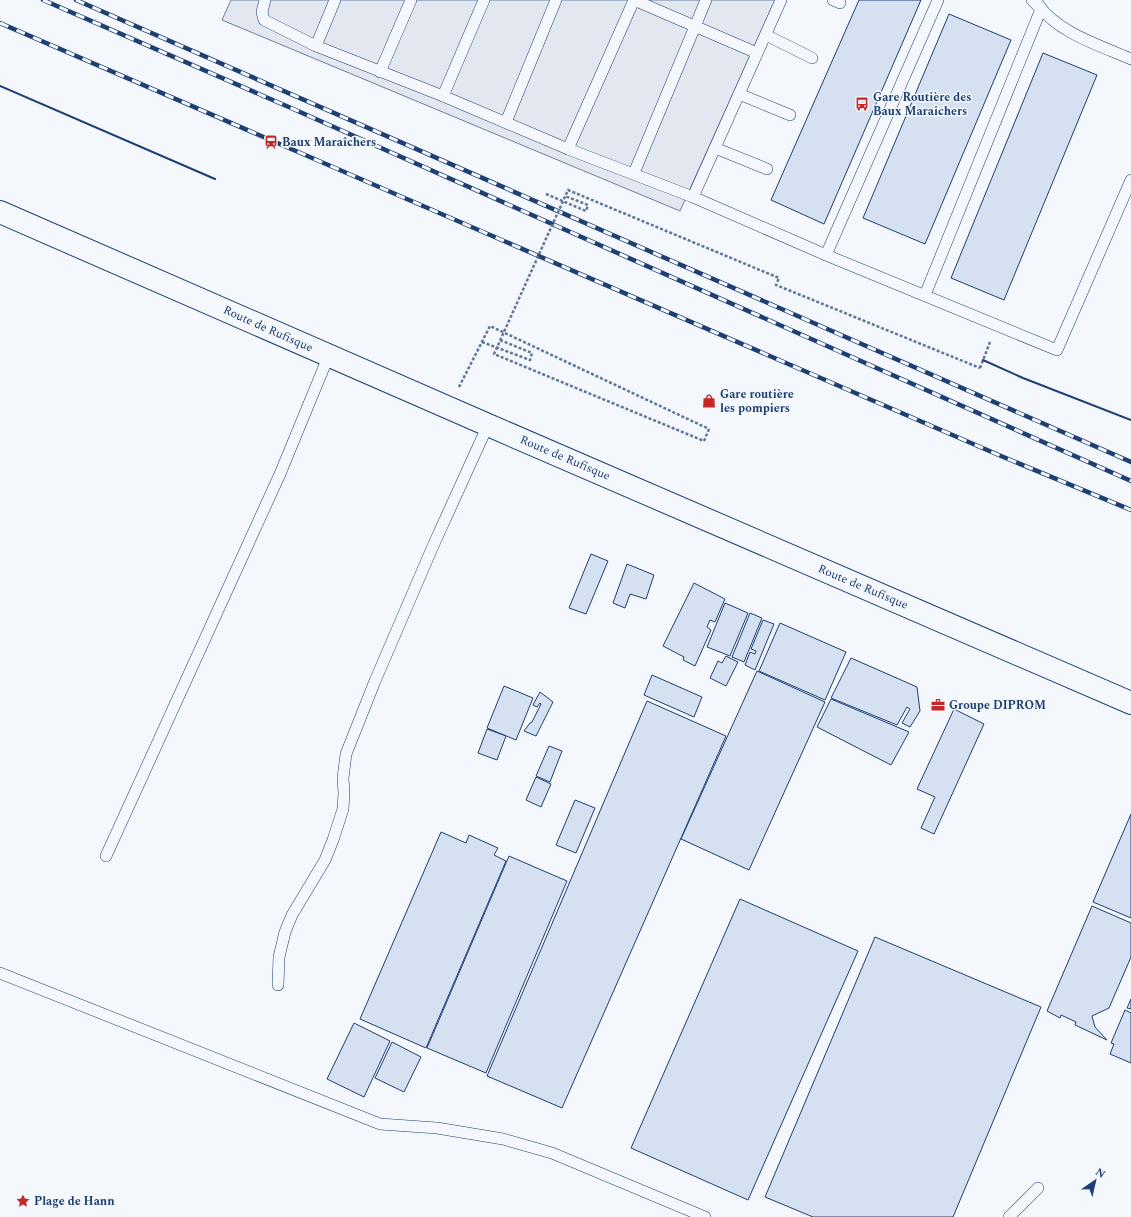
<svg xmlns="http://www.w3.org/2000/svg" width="1131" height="1217" font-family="Spectral,serif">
	<rect width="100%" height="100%" fill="#f4f7fb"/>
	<polygon fill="#e3e8f0" stroke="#687fa3" points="231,0 775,0 680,211 222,20"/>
	<g fill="#d5e0f0" stroke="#1d3f73">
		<polygon points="859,0 921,0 824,224 771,200"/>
		<polygon points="949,14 1011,40 925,244 863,218"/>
		<polygon points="1043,53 1097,75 1004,300 951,278"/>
		<polygon points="591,554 608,561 586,614 569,608"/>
		<polygon points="627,564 654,575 646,599 630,594 625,608 613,603"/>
		<polygon points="694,583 725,599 715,622 710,620 707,627 711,630 695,666 683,660 684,657 663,646"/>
		<polygon points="725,603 748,613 730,656 707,647"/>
		<polygon points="750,613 762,618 744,662 732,657"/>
		<polygon points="763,620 774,624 755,670 745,665 750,652 755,654 756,651 751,649"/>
		<polygon points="780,623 846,652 825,700 759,671"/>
		<polygon points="726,656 738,662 726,686 710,678 718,661 722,663"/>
		<polygon points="851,658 917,687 920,711 910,727 902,723 910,709 907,707 897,725 831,698"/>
		<polygon points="757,671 825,702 749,870 681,839"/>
		<polygon points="652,675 702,697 694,717 644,695"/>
		<polygon points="504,686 533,698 516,740 487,728"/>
		<polygon points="540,692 553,702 536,736 524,731 530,723 532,722 541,704 540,703 537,707 533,705"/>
		<polygon points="831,699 909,732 891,765 817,727"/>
		<polygon points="647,701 726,736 562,1108 487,1076"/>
		<polygon points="954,709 984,724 934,834 921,828 935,797 917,789"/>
		<polygon points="487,729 506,736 497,760 478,753"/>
		<polygon points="549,746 562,751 550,782 536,776"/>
		<polygon points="536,777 551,784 541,807 526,800"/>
		<polygon points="575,800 595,808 576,853 556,845"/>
		<polygon points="1131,814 1131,918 1093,902"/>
		<polygon points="441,832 466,843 469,835 498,848 494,855 506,861 426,1048 360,1019"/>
		<polygon points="509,856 567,881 486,1073 427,1048"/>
		<polygon points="740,899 858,951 748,1200 631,1148"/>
		<polygon points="1092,906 1131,923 1131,957 1109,1008 1092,1016 1095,1027 1107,1040 1075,1025 1076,1022 1061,1015 1060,1018 1047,1011"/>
		<polygon points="875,937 1041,1007 953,1217 813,1217 765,1197"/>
		<polygon points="1131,999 1131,1009 1127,1008"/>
		<polygon points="1125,1010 1131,1013 1131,1063 1110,1054 1114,1044 1111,1043"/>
		<polygon points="354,1023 390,1041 364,1097 327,1079"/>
		<polygon points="392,1042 421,1057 404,1092 375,1078"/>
	</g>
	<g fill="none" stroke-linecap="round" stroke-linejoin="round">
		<g stroke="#1d3f73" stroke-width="12">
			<g id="service">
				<polyline points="265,0 262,12 264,20 316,46 443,96 568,149 693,197 826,255 1057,350 1131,180"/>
				<polyline points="634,0 757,53"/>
				<polyline points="833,0 840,3"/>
				<path d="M1038 4C1056 32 1101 46 1131 59"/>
				<polyline points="766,35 812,58"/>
				<polyline points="316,46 335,0"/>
				<polyline points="380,72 411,0"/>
				<polyline points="739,94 790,115"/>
				<polyline points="443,96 484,0"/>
				<polyline points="506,122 556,0"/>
				<polyline points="715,148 767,169"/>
				<polyline points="568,149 634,0"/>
				<polyline points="634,173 706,0"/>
				<polyline points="693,197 781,0"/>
				<polyline points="826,255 938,0"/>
				<polyline points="925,295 1041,9 1032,0"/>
				<polyline points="106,856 280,474 329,355"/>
				<polyline points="0,973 380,1124 437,1128 503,1139 552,1153 705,1217"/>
				<polyline points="278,985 279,957 285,932 292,915 325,860 333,840 343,809 344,793 343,778 346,754 375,681 433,546 488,425"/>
				<polyline points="1009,1217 1038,1188"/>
			</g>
		</g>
		<g stroke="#1d3f73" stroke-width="24">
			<polyline id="secondary" points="0,212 488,425 1131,703"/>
		</g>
		<g stroke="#5e769c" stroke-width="2.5" stroke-dasharray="3 2" stroke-linecap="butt">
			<polyline points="546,194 586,211 588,205 565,196"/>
			<polyline points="482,342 530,360 532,353 500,340"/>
			<polyline points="980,368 990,342"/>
			<polyline points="459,387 490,326 709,429"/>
		</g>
		<use href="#service" stroke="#f4f7fb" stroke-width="11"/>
		<use href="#secondary" stroke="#f4f7fb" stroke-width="22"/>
		<g stroke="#1d3f73" stroke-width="4.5">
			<g id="rail">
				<polyline points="43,0 291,108 1131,481"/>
				<polyline points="76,0 1131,462"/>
				<polyline points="0,23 1001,456 1131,510"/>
			</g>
		</g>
		<use href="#rail" stroke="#f4f7fb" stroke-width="3" stroke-dasharray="9" stroke-linecap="butt"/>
		<polyline stroke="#5e769c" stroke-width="2.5" stroke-dasharray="3 2" stroke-linecap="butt" points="709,429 704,441 494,354 568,190 779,278 776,285 980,368"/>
		<g stroke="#1d3f73" stroke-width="2">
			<polyline points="0,86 215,179"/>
			<polyline points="983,360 1023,378 1131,420"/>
		</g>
	</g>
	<defs>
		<g id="bus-bare" transform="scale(1.08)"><path d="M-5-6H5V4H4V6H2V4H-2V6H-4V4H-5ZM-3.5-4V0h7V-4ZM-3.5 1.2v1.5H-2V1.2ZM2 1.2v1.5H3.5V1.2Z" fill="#c62828" stroke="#f4f7fb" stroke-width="2.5" paint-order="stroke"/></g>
		<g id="station-bare" transform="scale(1.08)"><path d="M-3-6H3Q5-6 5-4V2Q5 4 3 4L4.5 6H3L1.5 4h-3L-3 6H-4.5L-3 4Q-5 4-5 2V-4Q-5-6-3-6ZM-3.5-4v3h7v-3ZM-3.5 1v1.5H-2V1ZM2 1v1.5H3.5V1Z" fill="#c62828" stroke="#f4f7fb" stroke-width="2.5" paint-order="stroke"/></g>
		<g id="shop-bare" transform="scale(1.08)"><path d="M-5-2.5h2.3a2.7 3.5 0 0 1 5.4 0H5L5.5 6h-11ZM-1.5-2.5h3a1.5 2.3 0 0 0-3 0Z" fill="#c62828" stroke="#f4f7fb" stroke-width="2.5" paint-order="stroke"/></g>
		<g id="office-bare" transform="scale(1.08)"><path d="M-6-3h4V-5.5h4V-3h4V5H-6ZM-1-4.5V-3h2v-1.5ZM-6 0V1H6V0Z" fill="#c62828" stroke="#f4f7fb" stroke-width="2.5" paint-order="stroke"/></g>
		<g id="sight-bare" transform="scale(1.08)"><path d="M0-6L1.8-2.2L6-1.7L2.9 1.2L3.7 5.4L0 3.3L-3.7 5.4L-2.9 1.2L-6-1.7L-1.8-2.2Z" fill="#c62828" stroke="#f4f7fb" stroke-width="2.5" paint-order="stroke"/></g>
	</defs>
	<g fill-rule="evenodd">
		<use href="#bus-bare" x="862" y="104"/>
		<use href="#station-bare" x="271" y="142"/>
		<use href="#shop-bare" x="709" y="401"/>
		<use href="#office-bare" x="938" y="705"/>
		<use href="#sight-bare" x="23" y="1201"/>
	</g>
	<g text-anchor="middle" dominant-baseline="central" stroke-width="3" stroke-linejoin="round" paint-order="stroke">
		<g font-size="12" font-weight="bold" fill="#1d3f73" stroke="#f4f7fb" text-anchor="start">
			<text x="873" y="97">Gare Routière des<tspan x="873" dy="14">Baux Maraichers</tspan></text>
			<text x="282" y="142">Baux Maraîchers</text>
			<text x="720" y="394">Gare routière<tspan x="720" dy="14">les pompiers</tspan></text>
			<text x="949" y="705">Groupe DIPROM</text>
			<text x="34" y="1201">Plage de Hann</text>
		</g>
		<g font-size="12" fill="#1d3f73" stroke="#f4f7fb">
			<text transform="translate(268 329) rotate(24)">Route de Rufisque</text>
			<text transform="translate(565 458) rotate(23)">Route de Rufisque</text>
			<text transform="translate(863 587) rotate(23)">Route de Rufisque</text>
		</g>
	</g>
	<g transform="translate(1095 1181) rotate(34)" stroke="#f4f7fb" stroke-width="3" paint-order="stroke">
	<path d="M0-3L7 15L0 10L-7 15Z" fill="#1d3f73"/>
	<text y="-6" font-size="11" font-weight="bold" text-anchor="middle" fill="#1d3f73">N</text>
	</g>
</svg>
